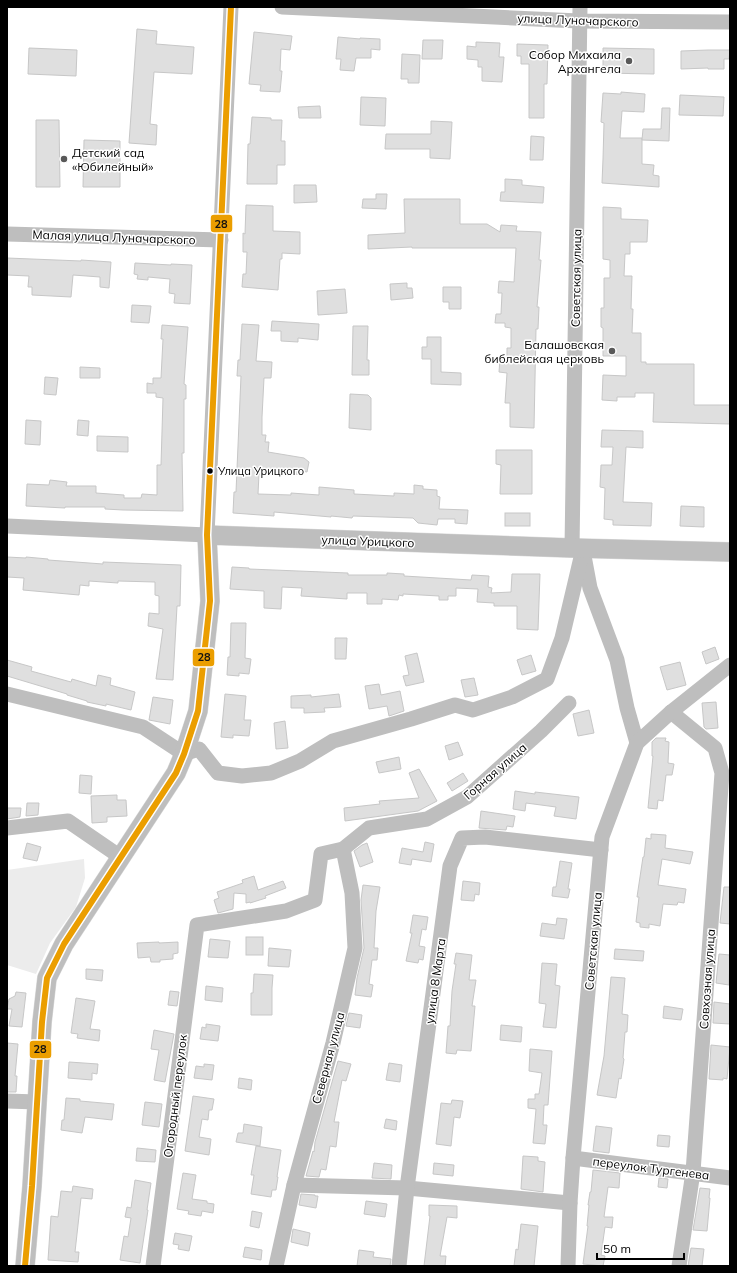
<svg xmlns="http://www.w3.org/2000/svg" width="737" height="1273" font-family="Mulish,sans-serif">
	<rect width="100%" height="100%" fill="#fff"/>
	<polygon fill="#ececec" points="84,859 85,878 76,907 50,943 36,974 7,965 7,870"/>
	<g fill="#dfdfdf" stroke="#c7c7c7">
		<polygon points="137,29 157,31 156,44 194,47 192,74 154,72 150,124 157,125 156,145 129,143"/>
		<polygon points="254,32 292,36 290,50 281,49 280,71 282,71 280,92 260,91 261,85 249,84"/>
		<polygon points="338,37 360,39 360,38 380,39 380,50 371,49 371,58 356,58 354,71 340,70 341,59 336,59"/>
		<polygon points="423,40 443,40 442,59 422,59"/>
		<polygon points="476,42 500,43 499,57 504,57 502,82 482,81 482,67 478,67 478,60 467,59 467,46 476,47"/>
		<polygon points="517,44 548,45 547,84 544,84 544,118 529,118 529,64 521,64 521,56 517,56"/>
		<polygon points="29,48 77,50 76,76 28,74"/>
		<polygon points="603,48 654,49 654,74 603,73"/>
		<polygon points="708,50 730,50 729,59 724,59 724,69 708,69 708,68 681,69 681,51"/>
		<polygon points="402,54 420,55 419,83 408,83 408,79 401,79"/>
		<polygon points="621,92 645,94 644,112 622,111 620,138 642,138 642,164 654,165 653,175 659,176 659,187 602,183 603,159 604,123 601,122 603,93 621,94"/>
		<polygon points="680,95 724,97 723,116 679,115"/>
		<polygon points="361,97 386,98 385,126 360,125"/>
		<polygon points="320,106 321,118 299,118 298,107"/>
		<polygon points="662,108 670,108 669,141 642,140 643,129 661,129"/>
		<polygon points="252,117 271,118 271,120 282,120 281,141 285,141 285,165 277,165 277,184 247,184 248,144 250,144"/>
		<polygon points="36,120 59,120 60,187 36,187"/>
		<polygon points="431,121 452,122 450,159 430,158 430,149 385,149 386,134 431,134"/>
		<polygon points="531,136 544,137 543,160 530,160"/>
		<polygon points="84,140 120,141 120,187 83,187"/>
		<polygon points="505,179 522,180 522,185 544,187 543,203 500,201 501,192 505,192"/>
		<polygon points="294,185 316,185 317,202 294,203"/>
		<polygon points="376,194 387,194 386,209 362,208 363,199 376,199"/>
		<polygon points="404,199 460,199 460,224 487,224 500,232 501,225 517,226 516,231 541,232 539,260 541,260 537,307 539,307 538,329 536,329 534,428 510,427 510,403 505,403 507,373 499,372 500,359 507,359 507,348 511,348 511,328 505,327 505,323 495,323 496,314 501,314 502,293 498,293 499,281 514,282 516,248 412,248 412,247 368,249 368,235 405,233"/>
		<polygon points="246,205 273,206 273,231 300,232 300,254 282,253 282,259 280,259 278,290 242,287 243,274 246,274 247,252 243,252 243,233 245,234"/>
		<polygon points="603,207 621,208 621,219 648,220 647,242 630,242 630,254 625,254 624,276 632,276 631,309 633,309 632,333 641,333 641,362 646,362 646,364 694,364 694,405 730,405 730,424 653,422 654,393 635,393 635,397 617,397 617,401 602,400 603,375 626,376 626,356 603,356 603,328 601,327 601,308 604,308 604,278 610,278 610,260 603,259"/>
		<polygon points="7,258 81,261 81,260 111,262 109,288 100,287 100,277 73,275 71,297 32,295 32,287 28,287 29,276 7,275"/>
		<polygon points="135,263 171,265 171,264 192,265 190,304 174,303 175,294 169,293 170,279 148,277 148,280 137,279 138,275 134,274"/>
		<polygon points="407,283 407,288 412,288 413,298 391,300 390,284"/>
		<polygon points="443,287 461,287 461,309 449,309 449,302 443,302"/>
		<polygon points="345,289 347,313 318,315 317,291"/>
		<polygon points="132,305 151,306 149,323 131,322"/>
		<polygon points="272,321 319,324 318,340 298,338 298,342 281,341 281,331 271,331"/>
		<polygon points="242,324 259,325 256,361 272,362 271,378 264,378 262,417 262,435 266,435 265,442 269,442 268,452 304,458 309,462 307,472 302,471 301,475 273,470 273,474 259,474 258,494 291,495 291,493 319,495 319,487 354,490 354,494 394,496 394,493 414,494 414,485 423,486 423,489 437,490 437,496 440,497 439,509 468,510 467,524 455,523 455,519 438,519 437,525 418,523 413,518 353,516 352,518 331,516 331,517 274,512 274,516 233,513 234,492 236,492 241,376 237,376 238,360 240,360"/>
		<polygon points="162,325 188,327 184,384 186,385 186,399 184,399 184,453 182,453 183,511 123,510 105,509 105,507 65,507 65,508 26,506 27,484 49,485 50,480 67,482 66,486 96,486 96,493 124,495 124,498 141,498 142,494 157,495 157,465 161,465 163,398 156,397 156,393 147,393 147,383 153,384 153,378 161,378 163,339 161,339"/>
		<polygon points="353,326 368,326 367,360 369,360 369,375 352,375"/>
		<polygon points="427,337 441,337 441,372 461,373 461,385 431,384 431,359 422,359 422,347 427,347"/>
		<polygon points="80,367 100,368 100,378 80,378"/>
		<polygon points="45,377 58,378 56,395 44,394"/>
		<polygon points="350,394 368,395 371,398 371,430 349,428"/>
		<polygon points="26,420 41,421 40,445 25,444"/>
		<polygon points="78,420 89,421 88,436 77,435"/>
		<polygon points="602,430 643,431 643,448 626,447 623,502 652,503 651,526 613,525 613,520 604,519 605,488 600,487 601,465 612,465 613,447 601,447"/>
		<polygon points="97,436 128,437 128,452 97,451"/>
		<polygon points="496,450 532,450 532,494 500,494 501,465 496,464"/>
		<polygon points="681,506 704,507 704,527 680,526"/>
		<rect x="505" y="513" width="25" height="13"/>
		<polygon points="7,557 26,558 26,557 48,559 48,560 103,564 103,562 181,565 180,606 177,606 173,680 156,679 163,629 148,626 149,613 159,614 159,596 155,595 155,582 118,581 118,583 89,581 89,586 80,585 79,595 23,590 24,578 7,577"/>
		<polygon points="232,567 249,568 249,569 348,573 348,575 387,575 387,573 404,574 404,576 471,580 472,575 489,576 488,587 492,588 491,593 511,592 512,574 540,574 538,630 517,629 517,606 494,606 494,603 477,602 478,589 456,588 456,596 448,596 448,600 439,600 439,596 403,594 403,596 399,595 398,600 382,599 382,604 367,604 367,593 347,593 347,599 301,596 302,588 282,587 281,609 264,608 264,591 230,589"/>
		<polygon points="231,623 246,623 245,658 251,659 249,674 239,673 239,676 227,675 228,657 230,657"/>
		<polygon points="335,638 347,638 346,659 335,659"/>
		<polygon points="715,647 719,659 706,664 702,652"/>
		<polygon points="417,653 424,682 406,686 403,676 409,675 405,656"/>
		<polygon points="531,655 536,671 522,675 517,660"/>
		<polygon points="7,660 32,667 31,671 71,682 72,679 96,686 98,675 111,678 110,685 135,692 131,710 106,704 106,706 87,702 87,701 67,695 67,694 7,676"/>
		<polygon points="680,662 686,685 667,690 660,667"/>
		<polygon points="474,678 478,695 465,697 461,680"/>
		<polygon points="379,684 381,695 400,691 404,711 389,716 387,706 369,709 365,686"/>
		<polygon points="225,694 246,696 244,720 251,720 249,736 233,735 233,738 221,737"/>
		<polygon points="339,694 341,707 324,708 325,712 304,713 304,708 291,708 291,696 311,695 311,697"/>
		<polygon points="153,697 173,700 170,724 149,720"/>
		<polygon points="716,702 718,728 706,729 704,727 702,703"/>
		<polygon points="589,710 594,733 578,736 573,714"/>
		<polygon points="285,721 288,748 276,749 274,723"/>
		<polygon points="656,738 666,738 665,741 669,742 668,763 674,764 672,775 666,775 663,801 658,800 657,809 648,808 653,756 652,756 652,742"/>
		<polygon points="458,742 463,755 449,760 445,746"/>
		<polygon points="399,757 401,769 379,773 376,762"/>
		<polygon points="419,769 437,801 418,811 345,821 344,808 380,804 379,801 419,798 409,773"/>
		<polygon points="463,773 468,781 452,791 447,783"/>
		<polygon points="80,775 92,776 91,794 79,793"/>
		<polygon points="515,791 535,794 535,792 579,797 576,819 554,816 556,807 526,803 525,811 513,809"/>
		<polygon points="117,795 117,800 126,800 127,816 107,817 107,822 92,823 91,796"/>
		<polygon points="27,803 39,803 38,815 26,816"/>
		<polygon points="7,808 21,808 20,817 7,819"/>
		<polygon points="481,811 515,816 513,827 507,826 506,830 479,828"/>
		<polygon points="651,834 666,835 665,848 693,852 690,864 662,859 658,885 686,889 684,903 678,902 677,905 663,904 660,926 649,924 649,928 640,927 640,923 636,922 639,897 637,897 643,857 644,857 646,838 651,839"/>
		<polygon points="425,842 434,844 431,862 412,859 411,865 399,863 402,848 423,852"/>
		<polygon points="27,843 41,847 37,861 23,858"/>
		<polygon points="367,843 373,862 360,867 354,851 362,845"/>
		<polygon points="560,861 572,863 568,889 570,889 568,898 552,896 553,887 556,887"/>
		<polygon points="254,876 258,890 283,881 286,888 265,896 266,898 250,903 250,902 246,903 246,894 234,893 233,909 218,913 214,900 219,898 217,892 243,883 242,880"/>
		<polygon points="463,881 480,883 479,895 475,894 474,901 461,900"/>
		<polygon points="363,885 380,887 376,911 374,948 378,948 377,960 372,960 369,984 373,985 371,997 355,995 357,978 364,948 361,900"/>
		<polygon points="724,887 730,887 730,924 720,923"/>
		<polygon points="413,915 428,917 426,930 422,929 419,946 425,947 423,960 419,959 418,963 406,961 412,933 410,933"/>
		<polygon points="557,918 567,919 564,939 540,936 542,923 556,925"/>
		<rect x="246" y="937" width="17" height="18"/>
		<polygon points="210,939 230,941 228,958 208,957"/>
		<polygon points="159,942 159,943 178,942 178,953 173,954 173,959 160,960 160,962 151,962 150,957 138,958 137,943"/>
		<polygon points="269,948 291,950 289,967 268,966"/>
		<polygon points="615,949 644,951 643,961 614,959"/>
		<polygon points="456,953 472,955 469,980 476,980 472,1006 475,1006 471,1051 457,1050 456,1054 446,1053 448,1026 450,1026 452,991 456,964 454,964"/>
		<polygon points="719,954 730,955 729,985 716,983"/>
		<polygon points="542,963 557,964 555,985 560,986 556,1028 543,1027 546,1004 539,1003"/>
		<polygon points="86,969 103,970 102,981 86,979"/>
		<polygon points="254,974 273,975 272,988 272,1015 251,1015 251,993 253,993"/>
		<polygon points="611,977 625,978 622,1014 628,1015 627,1032 625,1032 623,1058 624,1059 621,1079 619,1078 616,1098 597,1095 604,1056"/>
		<polygon points="206,986 223,988 222,1002 205,1000"/>
		<polygon points="170,991 179,992 177,1006 168,1005"/>
		<polygon points="16,992 26,993 22,1027 9,1026 12,1009 7,1009 9,999 15,996"/>
		<polygon points="76,998 95,1001 90,1029 100,1030 99,1041 77,1038 78,1034 71,1033"/>
		<polygon points="714,1002 730,1004 730,1024 713,1023"/>
		<polygon points="664,1006 683,1009 681,1020 663,1018"/>
		<polygon points="349,1013 362,1015 360,1028 346,1026"/>
		<polygon points="206,1024 220,1026 218,1041 200,1039 202,1027 206,1028"/>
		<polygon points="501,1025 522,1027 521,1042 500,1040"/>
		<polygon points="154,1030 174,1034 165,1082 154,1080 159,1050 151,1049"/>
		<polygon points="7,1043 18,1044 15,1076 17,1076 16,1092 7,1092"/>
		<polygon points="711,1045 730,1047 727,1079 723,1078 723,1080 709,1079"/>
		<polygon points="530,1049 552,1051 548,1105 544,1105 543,1125 547,1125 545,1144 533,1143 536,1109 528,1108 528,1099 535,1099 535,1094 539,1094 542,1073 529,1071"/>
		<polygon points="338,1061 351,1064 346,1081 342,1080 334,1122 339,1122 336,1147 330,1146 326,1170 321,1169 319,1177 306,1176 313,1151 314,1152 315,1142"/>
		<polygon points="69,1062 98,1064 97,1074 92,1073 92,1080 68,1078"/>
		<polygon points="389,1063 402,1065 400,1082 386,1080"/>
		<polygon points="204,1064 214,1065 212,1080 194,1078 196,1066 204,1067"/>
		<polygon points="239,1078 252,1080 251,1090 238,1088"/>
		<polygon points="193,1096 214,1099 212,1110 209,1110 208,1120 202,1119 199,1137 211,1139 209,1155 185,1151"/>
		<polygon points="66,1098 80,1099 80,1101 114,1104 112,1120 85,1117 82,1133 61,1130 62,1120 64,1120"/>
		<polygon points="452,1100 463,1101 460,1118 454,1117 451,1146 436,1144 441,1103 451,1104"/>
		<polygon points="145,1102 162,1104 159,1127 142,1125"/>
		<polygon points="386,1119 397,1121 396,1130 384,1128"/>
		<polygon points="244,1124 262,1127 260,1146 236,1142 238,1133 243,1133"/>
		<polygon points="596,1126 612,1128 609,1153 593,1151"/>
		<polygon points="658,1135 670,1136 669,1147 657,1146"/>
		<polygon points="256,1146 281,1150 277,1177 278,1177 276,1190 272,1190 271,1197 251,1194 254,1175 251,1175"/>
		<polygon points="137,1148 156,1150 155,1162 136,1161"/>
		<polygon points="523,1156 538,1157 538,1161 545,1162 543,1192 521,1189"/>
		<polygon points="374,1163 392,1165 391,1179 372,1178"/>
		<polygon points="434,1163 454,1165 453,1176 433,1174"/>
		<polygon points="593,1170 620,1173 619,1188 608,1187 604,1217 613,1217 612,1228 605,1227 601,1255 605,1256 603,1266 583,1264 588,1226 587,1226 589,1205 588,1205 590,1192 591,1192"/>
		<polygon points="183,1173 196,1175 192,1199 207,1201 207,1203 214,1204 213,1213 202,1211 201,1216 188,1214 189,1211 177,1209"/>
		<polygon points="659,1178 668,1179 667,1188 658,1187"/>
		<polygon points="135,1180 151,1183 147,1210 148,1210 140,1263 120,1260 124,1236 128,1237 131,1218 125,1217 127,1207 131,1208"/>
		<polygon points="73,1186 93,1189 92,1199 81,1198 75,1252 79,1252 78,1262 48,1260 51,1216 58,1217 61,1191 72,1192"/>
		<polygon points="700,1188 710,1189 709,1198 710,1198 707,1231 693,1230"/>
		<polygon points="301,1194 315,1195 315,1196 318,1196 316,1208 299,1205"/>
		<polygon points="366,1201 387,1204 385,1217 364,1214"/>
		<polygon points="429,1205 457,1206 457,1218 447,1217 440,1256 446,1256 445,1266 424,1266 430,1216 429,1216"/>
		<polygon points="252,1211 262,1213 259,1228 250,1226"/>
		<polygon points="521,1224 538,1226 534,1266 514,1266 516,1249 518,1250"/>
		<polygon points="293,1229 310,1233 308,1246 291,1242"/>
		<polygon points="175,1233 192,1236 189,1251 178,1249 179,1245 173,1244"/>
		<polygon points="245,1247 262,1250 261,1260 243,1257"/>
		<polygon points="691,1248 704,1249 702,1266 688,1266"/>
		<polygon points="359,1250 374,1252 373,1257 391,1259 390,1266 357,1266"/>
	</g>
	<g fill="none" stroke-linecap="round" stroke-linejoin="round">
		<g stroke="#dbdbdb" stroke-width="20">
			<polyline id="major" points="25,1266 32,1186 42,1022 47,978 64,944 176,773 184,754 198,711 210,601 207,535 572,548 730,552"/>
		</g>
		<g stroke="#bebebe" stroke-width="15">
			<polyline points="282,7 579,21 730,22"/>
			<polyline points="7,234 221,240"/>
			<polyline points="7,526 207,535 231,7"/>
			<polyline points="572,548 580,7"/>
			<polyline points="584,556 590,588 617,660 627,708 637,743"/>
			<polyline points="7,694 143,727 184,754 199,749 218,773 242,776 271,773 300,761 333,741 411,719 455,705 473,710 512,697 547,679 562,638 583,549"/>
			<polyline points="671,712 715,748 722,773 693,1172 679,1266"/>
			<polyline points="7,828 68,821 122,858"/>
			<polyline points="7,1101 37,1102"/>
			<polyline points="573,1158 730,1178"/>
			<polyline points="294,1185 407,1188 570,1203"/>
			<polyline points="153,1266 197,925 286,911 315,900 321,854 343,849 369,828 427,819 467,797 541,731 569,703"/>
			<polyline points="276,1266 294,1185 333,1043 355,948 352,893 343,849"/>
			<polyline points="399,1266 407,1188 450,866 462,838 485,837 601,850"/>
			<polyline points="568,1266 570,1203 573,1158 602,837 637,743 671,712 730,665"/>
		</g>
		<use href="#major" stroke="#bebebe" stroke-width="19"/>
		<g stroke="#fff" stroke-width="9">
			<polyline id="bus-1" points="25,1266 32,1186 42,1022 47,978 64,944 176,773 184,754 198,711 210,601 207,535 231,7"/>
		</g>
		<use href="#bus-1" stroke="#eb9e00" stroke-width="6"/>
	</g>
	<g fill="#595959" stroke="#fff" stroke-width="1.5">
		<circle cx="629" cy="61" r="4"/>
		<circle cx="64" cy="159" r="4"/>
		<circle cx="612" cy="351" r="4"/>
	</g>
	<circle fill="#000" stroke="#fff" stroke-width="1.5" cx="210" cy="471" r="3.5"/>
	<g text-anchor="middle" dominant-baseline="central" stroke-width="3" stroke-linejoin="round" paint-order="stroke">
		<g font-size="11" fill="#000" stroke="#fff" text-anchor="start">
			<text x="218" y="471">Улица Урицкого</text>
		</g>
		<g font-size="12" fill="#000" stroke="#fff">
			<text transform="translate(578 20) rotate(2)">улица Луначарского</text>
			<text transform="translate(114 237) rotate(2)">Малая улица Луначарского</text>
			<text transform="translate(576 278) rotate(-89)">Советская улица</text>
			<text transform="translate(368 541) rotate(2)">улица Урицкого</text>
			<text transform="translate(495 771) rotate(-41)">Горная улица</text>
			<text transform="translate(593 941) rotate(-85)">Советская улица</text>
			<text transform="translate(707 979) rotate(-86)">Совхозная улица</text>
			<text transform="translate(435 981) rotate(-82)">улица 8 Марта</text>
			<text transform="translate(328 1058) rotate(-75)">Северная улица</text>
			<text transform="translate(175 1096) rotate(-83)">Огородный переулок</text>
			<text transform="translate(651 1168) rotate(7)">переулок Тургенева</text>
		</g>
		<g font-size="12" fill="#000" stroke="#fff" text-anchor="end">
			<text x="621" y="54">Собор Михаила<tspan x="621" dy="14">Архангела</tspan></text>
			<text x="72" y="152" text-anchor="start">Детский сад<tspan x="72" dy="14">«Юбилейный»</tspan></text>
			<text x="604" y="344">Балашовская<tspan x="604" dy="14">библейская церковь</tspan></text>
		</g>
	</g>
	<g stroke="#fff" stroke-width="1.5">
		<rect x="210" y="214" width="23" height="19" rx="4" fill="#eb9e00"/>
		<rect x="192" y="648" width="23" height="19" rx="4" fill="#eb9e00"/>
		<rect x="29" y="1040" width="23" height="19" rx="4" fill="#eb9e00"/>
	</g>
	<g font-size="11" text-anchor="middle" font-weight="bold" fill="#111">
		<text x="221" y="228">28</text>
		<text x="204" y="661">28</text>
		<text x="40" y="1053">28</text>
	</g>
	<rect width="737" height="1273" fill="none" stroke="#000000" stroke-width="16"/>
	<path d="M597 1253v6h87v-6" fill="none" stroke="#000000" stroke-width="2"/>
	<text x="603" y="1253" font-size="12" fill="#000000" stroke="#ffffff" stroke-width="3" paint-order="stroke">50 m</text>
</svg>
